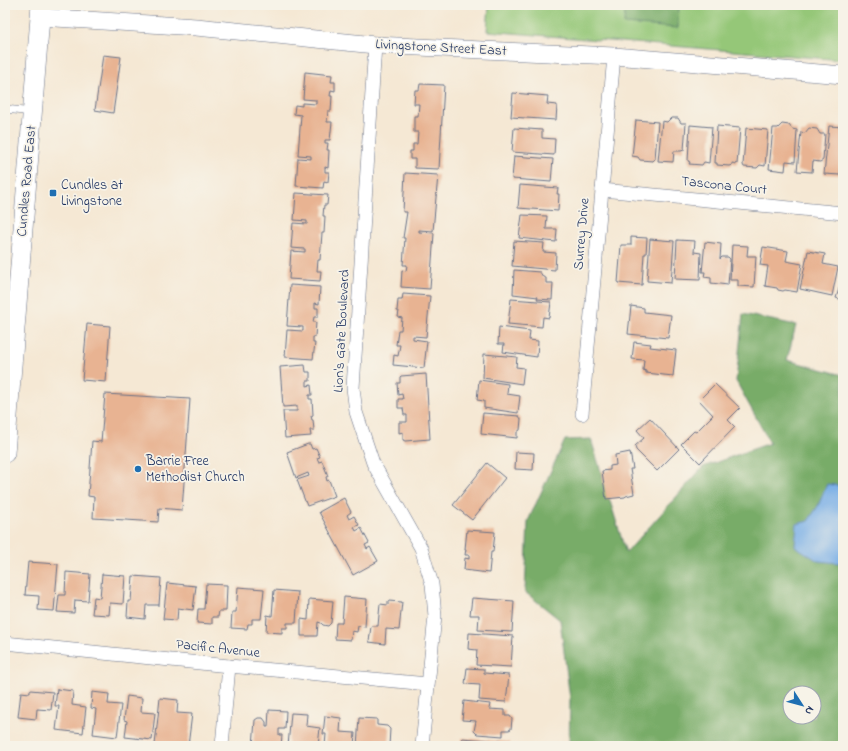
<svg xmlns="http://www.w3.org/2000/svg" width="848" height="751" font-family="'Indie Flower',sans-serif">
	<rect width="100%" height="100%" fill="#f7f3e8"/>
	<filter id="ink" filterUnits="userSpaceOnUse"><feTurbulence type="fractalNoise" baseFrequency=".025" numOctaves="2"/><feDisplacementMap in="SourceGraphic" scale="8" xChannelSelector="R" yChannelSelector="G"/><feConvolveMatrix kernelMatrix="1 2 1 2 8 2 1 2 1" color-interpolation-filters="sRGB"/></filter>
	<filter id="wash" filterUnits="userSpaceOnUse"><feTurbulence type="fractalNoise" baseFrequency=".012" numOctaves="4" result="noise"/><feDisplacementMap in="SourceGraphic" scale="16" xChannelSelector="R" yChannelSelector="G"/><feGaussianBlur stdDeviation="0.9" result="paint"/><feColorMatrix in="noise" values="0 0 0 0 0 0 0 0 0 0 0 0 0 0 0 0 0 1.4 0 .05"/><feComposite in="paint" operator="in"/></filter>
	<g filter="url(#wash)">
		<rect width="100%" height="100%" fill="#f5e8d4"/>
		<polygon fill="#95c778" stroke="#587b6b" points="489,5 843,5 843,60 487,31"/>
		<g fill="#78ac68" stroke="#4a6e63" fill-rule="evenodd">
			<polygon points="625,5 679,5 678,28 624,24"/>
			<path d="M743 314 796 325 787 360 843 375V746H569L570 699 560 620 525 592 528 521 565 440 591 439 626 553 703 467 770 443 736 381ZM790 693H814V717H790Z"/>
		</g>
		<polygon fill="#78aee6" stroke="#4a6ea2" points="827,484 843,486 843,562 839,563 818,561 795,546 797,524 808,521 818,506"/>
		<g id="blocks">
			<g fill="#e8b392">
				<polygon points="103,55 121,57 113,113 95,110"/>
				<polygon points="305,72 332,75 331,82 335,82 335,91 331,90 330,96 332,96 331,111 328,111 327,122 332,122 330,140 325,140 325,143 328,143 327,150 329,150 328,168 325,167 325,172 329,172 328,182 324,181 323,188 296,186 298,158 311,159 311,156 298,155 301,115 294,114 295,105 302,106 302,103 316,104 316,100 303,99"/>
				<polygon points="420,84 444,85 439,169 415,168 415,159 410,159 410,151 413,151 413,144 417,144 418,132 414,132 414,116 418,116 419,104 414,104 415,90 419,90"/>
				<polygon points="513,93 548,96 547,104 557,105 556,120 511,117"/>
				<polygon points="671,118 678,118 681,123 686,123 684,150 681,151 674,151 673,162 658,161 662,121 667,122"/>
				<polygon points="636,120 658,122 655,159 653,161 640,160 638,157 632,156"/>
				<polygon points="782,124 789,125 792,129 797,130 795,162 786,161 785,171 769,169 773,128 778,128"/>
				<polygon points="690,125 712,127 709,163 704,162 702,165 689,164 690,162 688,161"/>
				<polygon points="717,126 740,128 737,164 732,163 732,165 729,166 717,165 717,163 715,163"/>
				<polygon points="829,126 843,127 843,162 841,162 840,175 824,174"/>
				<polygon points="514,128 542,130 542,138 555,139 554,155 512,152"/>
				<polygon points="746,128 768,130 765,166 760,165 757,168 744,167 743,165"/>
				<polygon points="809,128 817,129 820,134 825,134 823,160 820,162 813,161 812,172 797,171 801,132 805,133"/>
				<polygon points="514,156 553,159 551,182 512,179"/>
				<polygon points="405,173 438,175 433,231 419,230 419,232 434,233 430,289 401,287 402,270 406,271 407,265 403,265 405,238 403,238 407,212 403,212"/>
				<polygon points="520,185 558,188 557,194 559,194 558,211 518,208"/>
				<polygon points="296,193 328,195 327,205 324,205 323,216 325,216 324,233 322,233 320,260 318,260 317,271 321,271 320,281 289,279 291,251 305,252 305,249 291,248 293,223 307,224 307,221 294,220"/>
				<polygon points="522,215 547,216 546,229 557,229 556,242 519,238"/>
				<polygon points="631,237 647,238 646,254 644,254 642,285 618,283 621,245 631,245"/>
				<polygon points="650,239 674,241 671,283 647,281"/>
				<polygon points="677,240 695,241 694,252 701,253 700,280 675,279"/>
				<polygon points="514,241 544,243 543,252 556,253 555,270 512,266"/>
				<polygon points="705,242 721,244 720,259 722,257 728,257 730,259 728,285 711,283 711,278 704,277 705,272 702,272"/>
				<polygon points="732,245 748,246 747,256 756,256 754,287 738,286 738,280 730,280"/>
				<polygon points="763,247 788,251 786,261 802,264 797,292 785,290 783,291 778,290 777,288 765,286 768,266 760,265"/>
				<polygon points="808,251 825,254 823,264 838,267 832,296 800,289"/>
				<polygon points="843,263 843,300 836,298 842,280 840,279 842,273 840,272"/>
				<polygon points="514,270 540,272 543,277 546,278 546,283 553,283 552,300 537,299 538,297 513,294"/>
				<polygon points="290,285 320,287 319,304 315,303 315,308 318,308 318,317 314,317 313,322 316,322 315,337 313,337 313,343 315,343 313,359 285,357 287,330 303,331 303,327 287,326"/>
				<polygon points="403,294 430,296 426,337 413,336 413,339 427,341 424,368 393,365 394,355 398,356 400,345 396,345 398,330 401,330 402,318 398,317 399,311 397,311 398,300 402,300"/>
				<polygon points="511,299 551,302 549,318 543,317 542,327 508,324"/>
				<polygon points="631,306 644,308 644,312 671,315 668,338 628,334"/>
				<polygon points="87,324 110,326 106,382 82,380"/>
				<polygon points="499,327 530,331 529,340 538,341 537,357 503,352 504,344 498,344"/>
				<polygon points="634,342 651,344 650,347 676,350 673,376 646,373 646,371 643,370 644,360 632,359"/>
				<polygon points="484,354 517,357 516,367 524,368 522,384 483,378"/>
				<polygon points="305,365 306,372 310,372 310,381 307,381 307,386 311,385 312,395 309,395 309,399 312,399 313,415 311,416 312,420 313,420 314,430 310,430 311,436 285,438 283,411 297,411 297,406 283,407 280,367"/>
				<polygon points="426,374 430,439 405,441 403,440 403,432 399,433 399,422 407,422 407,415 404,415 403,408 398,408 398,399 403,399 402,394 398,395 397,383 400,383 400,377 401,376"/>
				<polygon points="479,380 508,384 507,394 520,396 518,413 484,408 484,401 477,400"/>
				<polygon points="715,384 740,408 728,420 735,427 700,463 681,444 694,431 696,432 713,415 699,400"/>
				<polygon points="105,394 190,399 182,510 159,508 158,522 93,518 94,497 88,496 92,441 101,442"/>
				<polygon points="483,413 519,416 521,419 520,430 517,432 517,438 481,434"/>
				<polygon points="650,418 679,449 657,471 636,450 635,446 644,438 637,430"/>
				<polygon points="308,444 310,444 312,449 316,448 320,457 317,458 319,462 322,461 328,476 326,477 327,481 329,480 335,496 307,506 297,480 309,476 308,473 296,478 287,452"/>
				<polygon points="516,452 534,453 533,470 515,469"/>
				<polygon points="630,452 633,469 630,469 634,494 626,496 625,497 606,499 602,471 610,470 610,466 616,465 615,455"/>
				<polygon points="487,463 505,478 472,520 453,505"/>
				<polygon points="344,498 351,512 347,515 349,519 354,516 359,525 354,527 356,531 361,528 369,543 365,545 367,549 370,547 378,561 353,575 319,512"/>
				<polygon points="467,530 495,532 493,552 491,552 489,573 464,570 465,558 469,559 469,555 465,555 466,549 465,549"/>
				<polygon points="28,562 58,564 54,611 38,610 39,596 25,595"/>
				<polygon points="66,572 90,574 88,601 75,600 74,613 57,612 59,595 65,595"/>
				<polygon points="102,574 125,576 123,604 110,603 109,615 92,614 94,597 100,598"/>
				<polygon points="133,576 161,578 159,605 146,605 145,619 127,617 128,601 131,601"/>
				<polygon points="167,583 196,586 193,610 178,608 177,620 163,619"/>
				<polygon points="206,584 227,585 226,611 219,611 218,617 212,617 212,624 197,623 198,609 204,609"/>
				<polygon points="238,587 264,589 261,619 252,619 252,624 248,624 247,629 231,628 232,612 236,612"/>
				<polygon points="274,590 298,592 296,623 287,623 287,628 282,628 282,633 266,632 267,615 272,616"/>
				<polygon points="344,597 367,599 365,627 358,626 357,632 352,631 351,640 335,639 336,623 342,623"/>
				<polygon points="472,598 514,601 512,632 478,630 479,615 470,615"/>
				<polygon points="309,599 333,601 331,623 328,626 323,625 321,623 318,622 317,636 301,636 301,619 308,620"/>
				<polygon points="388,601 402,602 399,630 386,629 385,644 369,642 371,626 378,626 380,604 388,605"/>
				<polygon points="469,633 513,636 511,667 476,665 477,650 468,649"/>
				<polygon points="467,668 484,669 484,673 509,675 506,702 479,700 480,685 465,684"/>
				<polygon points="57,689 73,691 72,705 86,707 83,733 56,730 59,706 55,706"/>
				<polygon points="30,690 53,692 51,710 37,709 36,719 18,717 21,692 30,693"/>
				<polygon points="92,692 109,694 108,704 121,705 117,737 93,734 96,709 91,708"/>
				<polygon points="127,696 142,698 141,712 155,713 152,740 125,737 127,721 124,720"/>
				<polygon points="160,698 178,700 177,713 192,714 188,746 155,745"/>
				<polygon points="464,701 490,704 489,709 505,710 505,716 510,716 512,719 511,729 509,730 503,730 503,736 477,734 474,731 476,721 462,720"/>
				<polygon points="269,710 286,711 285,729 279,729 279,735 282,735 281,746 253,746 255,720 258,718 263,718 266,722 266,727 268,727"/>
				<polygon points="291,713 307,714 306,726 320,728 318,746 288,746"/>
				<polygon points="325,716 341,718 340,732 355,733 354,746 325,746 326,734 323,734"/>
				<polygon points="359,718 377,719 377,725 387,726 390,729 389,746 357,746"/>
				<polygon points="462,738 510,742 510,746 462,746"/>
			</g>
		</g>
	</g>
	<g filter="url(#ink)">
		<use href="#blocks" fill-opacity="0" stroke="#677087" stroke-width="1"/>
		<g fill="none" stroke-linecap="round" stroke-linejoin="round">
			<g stroke="#677087" stroke-width="8">
				<polyline id="service" points="5,109 33,112"/>
			</g>
			<g stroke="#677087" stroke-width="14">
				<g id="minor">
					<polyline points="375,45 353,388 356,412 373,463 421,548 432,584 435,616 422,746"/>
					<polyline points="602,190 843,213"/>
					<polyline points="582,414 614,56"/>
					<polyline points="5,643 229,666 428,684"/>
					<polyline points="222,746 229,666"/>
				</g>
			</g>
			<g stroke="#677087" stroke-width="18">
				<polyline id="tertiary" points="40,17 196,27 375,45 614,56 843,75"/>
			</g>
			<g stroke="#677087" stroke-width="20">
				<polyline id="secondary" points="5,453 41,5"/>
			</g>
			<use href="#service" stroke="#fff" stroke-width="7"/>
			<use href="#minor" stroke="#fff" stroke-width="13"/>
			<use href="#tertiary" stroke="#fff" stroke-width="17"/>
			<use href="#secondary" stroke="#fff" stroke-width="19"/>
		</g>
	</g>
	<g fill="#1f6fb2" stroke="#f7f3e8" stroke-width="1.5">
		<rect x="49" y="189" width="8" height="8" rx="2"/>
		<circle cx="138" cy="469" r="4"/>
	</g>
	<g text-anchor="middle" dominant-baseline="central" stroke-width="3.5" stroke-linejoin="round" paint-order="stroke">
		<g font-size="14" fill="#1b2f5e" stroke="#f7f3e8">
			<text transform="translate(441 48) rotate(3)">Livingstone Street East</text>
			<text transform="translate(27 181) rotate(-85)">Cundles Road East</text>
			<text transform="translate(724 186) rotate(6)">Tascona Court</text>
			<text transform="translate(582 234) rotate(-85)">Surrey Drive</text>
			<text transform="translate(342 331) rotate(-87)">Lion's Gate Boulevard</text>
			<text transform="translate(218 649) rotate(6)">Pacific Avenue</text>
		</g>
		<g font-size="14" fill="#1b2f5e" stroke="#f7f3e8" text-anchor="start">
			<text x="61" y="185">Cundles at<tspan x="61" dy="16">Livingstone</tspan></text>
			<text x="146" y="461">Barrie Free<tspan x="146" dy="16">Methodist Church</tspan></text>
		</g>
	</g>
	<rect width="848" height="751" fill="none" stroke="#f7f3e8" stroke-width="20"/>
	<g transform="translate(802 705) rotate(126)"><circle r="19" fill="#f7f3e8" stroke="#9fa5b1"/>
	<path d="M0-3L7 15L0 10L-7 15Z" fill="#1f6fb2"/>
	<text y="-6" font-size="11" font-weight="bold" text-anchor="middle" fill="#1b2f5e">N</text>
	</g>
</svg>
